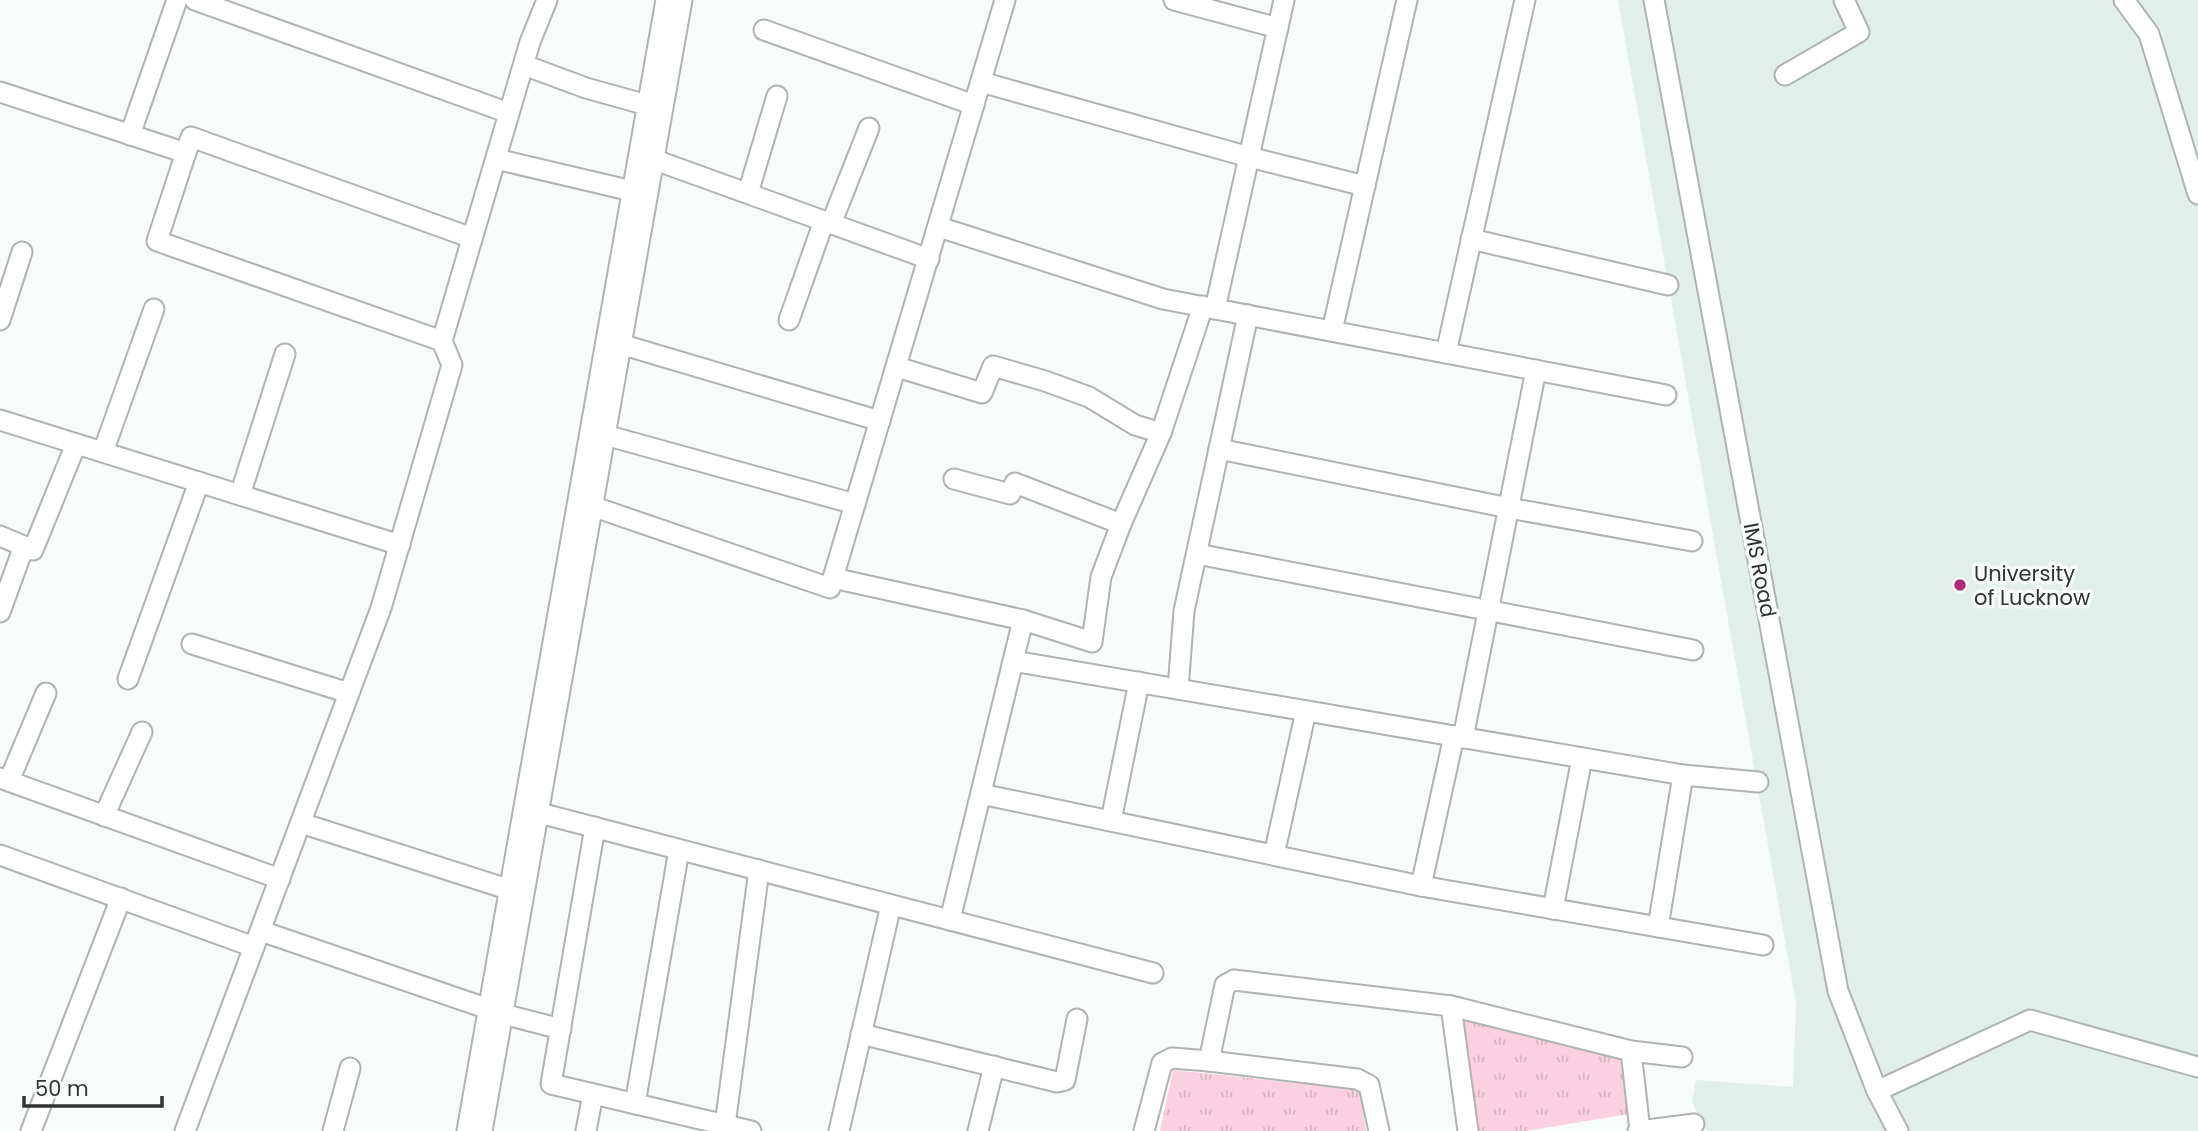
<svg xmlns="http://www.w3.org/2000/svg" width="2198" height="1131" font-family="Poppins,sans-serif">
	<defs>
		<pattern id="park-tufts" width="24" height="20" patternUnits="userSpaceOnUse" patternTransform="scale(1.75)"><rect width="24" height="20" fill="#fbd1e2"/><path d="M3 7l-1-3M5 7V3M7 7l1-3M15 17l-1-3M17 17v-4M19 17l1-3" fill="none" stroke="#d8b4c2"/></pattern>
	</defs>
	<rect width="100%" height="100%" fill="#f7fbf9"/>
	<polygon fill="#e2eee9" points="1618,0 2198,0 2198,1131 1707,1131 1692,1102 1696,1080 1793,1087 1796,1003"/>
	<g fill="url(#park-tufts)">
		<polygon points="1461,1017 1620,1060 1629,1114 1526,1131 1478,1131"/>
		<polygon points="1173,1070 1360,1090 1366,1131 1160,1131"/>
	</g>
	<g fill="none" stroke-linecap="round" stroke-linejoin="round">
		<g stroke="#afb3b1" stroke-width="23">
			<g id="minor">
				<polyline points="195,0 509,113"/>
				<polyline points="1174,0 1278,28"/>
				<polyline points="1654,0 1838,991 1877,1091 1898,1131"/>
				<polyline points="2124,0 2149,34 2198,194"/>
				<polyline points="764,30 974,105"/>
				<polyline points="524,65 586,88 647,105"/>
				<polyline points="1785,75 1859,32 1844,0"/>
				<polyline points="981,82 1249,157 1365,186"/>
				<polyline points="0,92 186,153"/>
				<polyline points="130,135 177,0"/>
				<polyline points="644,156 929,259"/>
				<polyline points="496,159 632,191"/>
				<polyline points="748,193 777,96"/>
				<polyline points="831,224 869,128"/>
				<polyline points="939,227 1163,299 1666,395"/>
				<polyline points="1471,239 1668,285"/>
				<polyline points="1215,309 1284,0"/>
				<polyline points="0,320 22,252"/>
				<polyline points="789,320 824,221"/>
				<polyline points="1332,331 1407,0"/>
				<polyline points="442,341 157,241 191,137 472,238"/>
				<polyline points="610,341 880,421"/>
				<polyline points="1446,353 1525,0"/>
				<polyline points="897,367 982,393 993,366 1045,381 1089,397 1135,425 1161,433"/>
				<polyline points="0,420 400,545"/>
				<polyline points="594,432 855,504"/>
				<polyline points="1219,449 1509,508 1692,541"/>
				<polyline points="103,452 154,309"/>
				<polyline points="954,479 1010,494 1015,483 1121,524"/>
				<polyline points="240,495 285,354"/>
				<polyline points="580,502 830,588 1005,0"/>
				<polyline points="0,536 33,550 76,444"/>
				<polyline points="1197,554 1693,650"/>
				<polyline points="833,578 1023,620 1092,642 1101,577 1121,524 1161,433 1203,306"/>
				<polyline points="0,612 24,546"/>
				<polyline points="192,644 349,693"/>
				<polyline points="1013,661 1683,775 1758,782"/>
				<polyline points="128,679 199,482"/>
				<polyline points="1178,689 1184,611 1248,315"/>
				<polyline points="1463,738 1536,370"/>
				<polyline points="0,778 280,879"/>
				<polyline points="9,781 46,693"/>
				<polyline points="981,794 1421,886 1763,945"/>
				<polyline points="528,810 1153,973"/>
				<polyline points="104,816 142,732"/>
				<polyline points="1111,821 1139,682"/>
				<polyline points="301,823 520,893"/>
				<polyline points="595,827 551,1084 751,1131"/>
				<polyline points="0,855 254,947"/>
				<polyline points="1274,855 1306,711"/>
				<polyline points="1421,886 1454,736"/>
				<polyline points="1553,909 1582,758"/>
				<polyline points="950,920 1023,620"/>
				<polyline points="1658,927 1683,775"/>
				<polyline points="261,931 503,1014 561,1029"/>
				<polyline points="1451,1006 1468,1131"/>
				<polyline points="861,1034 1057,1082 1065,1080 1077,1019"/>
				<polyline points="1631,1051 1640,1131 1638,1131"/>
				<polyline points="1209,1061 1225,985 1234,980 1451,1006 1631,1051 1682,1057"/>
				<polyline points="1877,1091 2030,1020 2198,1067"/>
				<polyline points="635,1104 679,850"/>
				<polyline points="725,1125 759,870"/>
				<polyline points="31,1131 121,898"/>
				<polyline points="185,1131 381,608 452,365 442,341 530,42 547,0"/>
				<polyline points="333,1131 350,1068"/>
				<polyline points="467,1131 666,0"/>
				<polyline points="482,1131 682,0"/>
				<polyline points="586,1131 593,1094"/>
				<polyline points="839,1131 891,905"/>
				<polyline points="978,1131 994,1066"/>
				<polyline points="1144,1131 1162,1063 1172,1058 1209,1061 1357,1079 1369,1085 1379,1131"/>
				<polyline points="1640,1131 1694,1124"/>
			</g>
		</g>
		<use href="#minor" stroke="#fff" stroke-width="19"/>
	</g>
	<circle fill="#b02d76" stroke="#f7fbf9" stroke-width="2.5" cx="1960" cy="585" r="7"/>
	<g text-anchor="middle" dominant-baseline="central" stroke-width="7" stroke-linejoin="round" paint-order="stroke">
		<g font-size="21" fill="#323333" stroke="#f7fbf9">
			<text transform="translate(1760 570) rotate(79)">IMS Road</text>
		</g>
		<g font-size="21" fill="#323333" stroke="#f7fbf9" text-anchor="start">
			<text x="1974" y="573">University<tspan x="1974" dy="24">of Lucknow</tspan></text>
		</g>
	</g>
	<path d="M24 1096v10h138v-10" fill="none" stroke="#323333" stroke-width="3.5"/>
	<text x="35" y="1096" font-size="21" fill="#323333" stroke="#f7fbf9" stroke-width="5" paint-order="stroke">50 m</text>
</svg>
